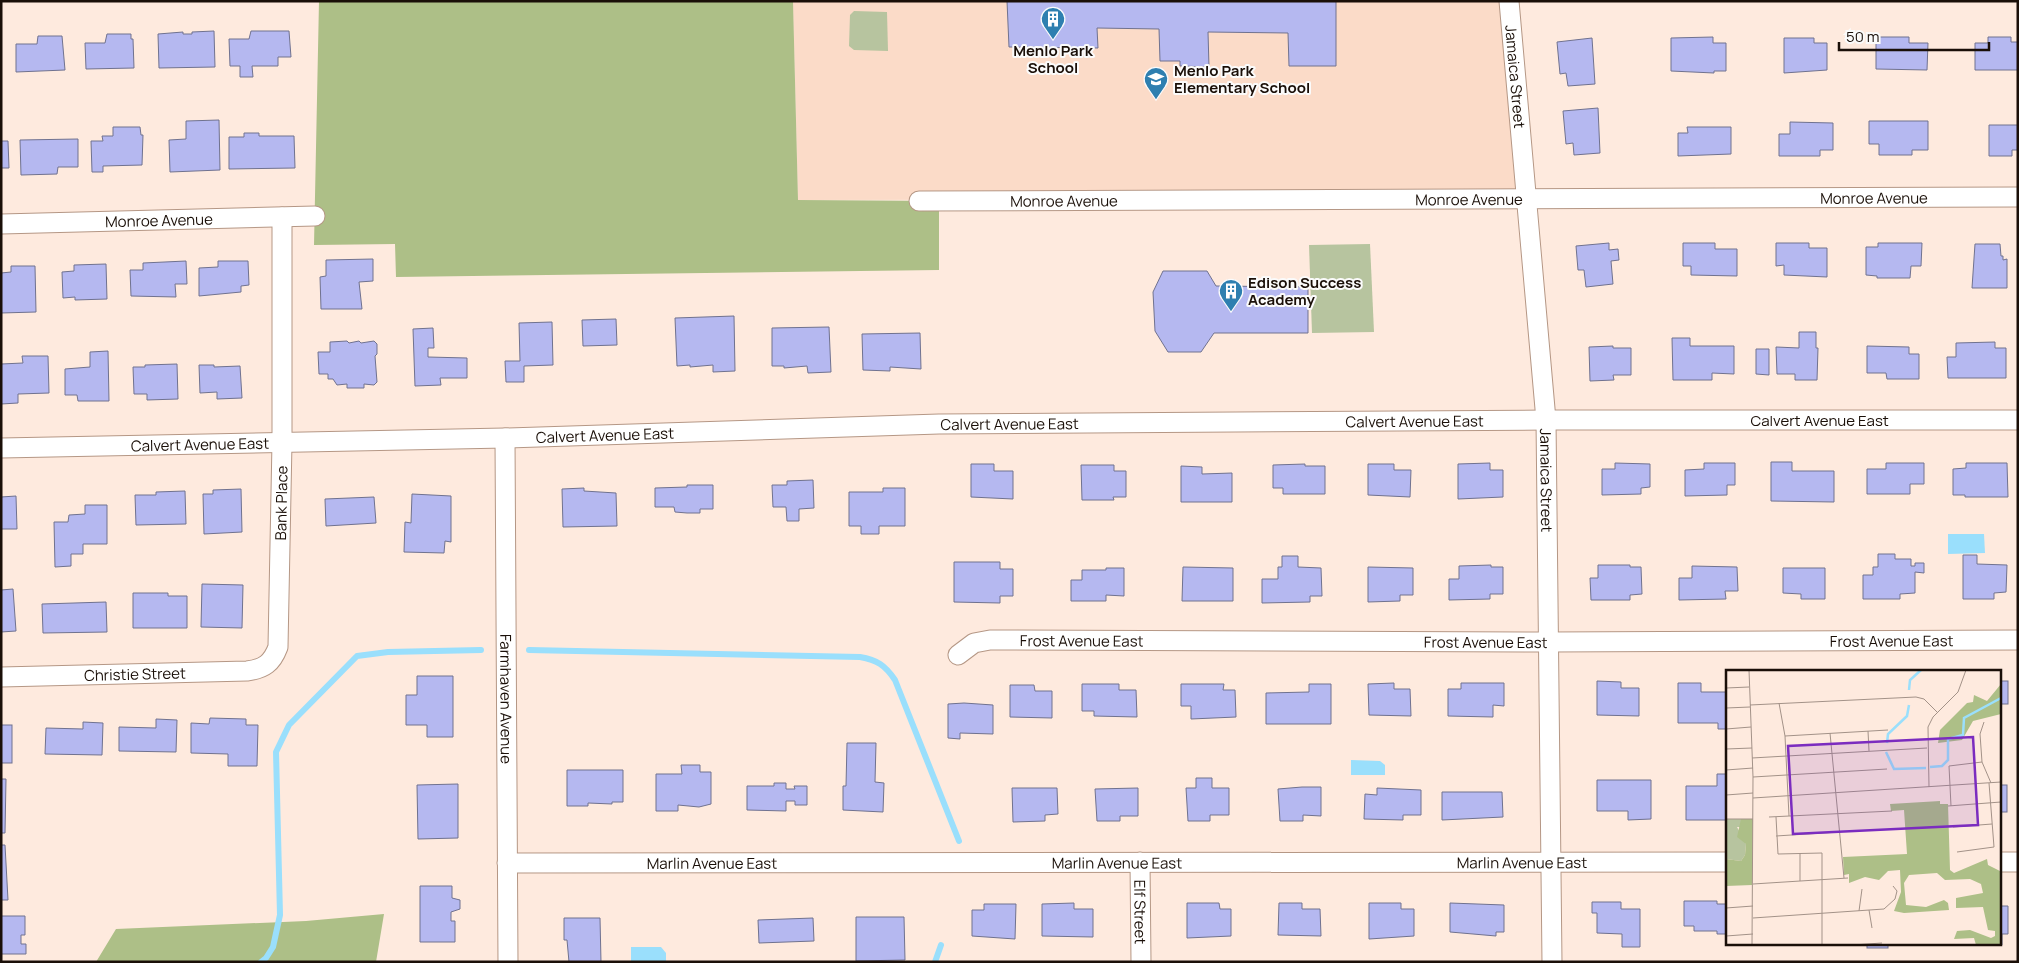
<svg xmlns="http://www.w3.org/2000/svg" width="2019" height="963" font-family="Manrope,sans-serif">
	<rect width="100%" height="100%" fill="#feeade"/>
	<polygon fill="#fbdbc8" points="793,1 1509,1 1526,198 798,200"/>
	<g fill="#b7c49f">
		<polygon points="854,11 887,12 888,51 854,50 849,46 850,15"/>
		<polygon points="1370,244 1374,332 1312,333 1309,245"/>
	</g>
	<g fill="#adbf87">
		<polygon points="319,1 793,1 798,200 939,201 939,270 396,277 395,244 314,245"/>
		<polygon points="384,914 376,962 96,962 116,929 306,921"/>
	</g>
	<g fill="#9adffc">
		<polygon points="1948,534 1984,534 1985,553 1948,554"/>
		<polygon points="1351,760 1380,761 1385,765 1385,775 1351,775"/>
		<polygon points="631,947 661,947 666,953 666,961 631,962"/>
	</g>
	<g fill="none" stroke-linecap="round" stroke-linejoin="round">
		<g stroke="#9adffc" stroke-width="6">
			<path d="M529 650 860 657C877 660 885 665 895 680L959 841"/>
			<polyline points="261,962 266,958 273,947 280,915 276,752 289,725 357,656 388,652 481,650"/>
			<polyline points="935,962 941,945"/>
		</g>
	</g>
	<g fill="#b5b8f0" stroke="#70728f">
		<polygon points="1007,1 1336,1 1336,66 1289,66 1288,33 1208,32 1209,67 1180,66 1180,61 1160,61 1159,29 1097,28 1098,48 1009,47"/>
		<polygon points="214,31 215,67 159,68 158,34 183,32 183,34 192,34 192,32"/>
		<polygon points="251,31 289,31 291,57 278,57 278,66 252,66 253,77 240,77 240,66 230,66 229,39 249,39"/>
		<polygon points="107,34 131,34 131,39 133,39 134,68 86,69 85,43 105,43"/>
		<polygon points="38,36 62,36 65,70 16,72 16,44 37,44"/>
		<polygon points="1713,37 1713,43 1726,43 1726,71 1714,71 1714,73 1671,71 1671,38"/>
		<polygon points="1876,37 1909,37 1909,43 1928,43 1927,70 1876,69"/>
		<polygon points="1988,37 2011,37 2011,42 2018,42 2018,70 1975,70 1975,43 1988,43"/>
		<polygon points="1592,38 1595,84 1568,86 1566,73 1560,74 1557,42"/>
		<polygon points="1784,38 1814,38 1814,43 1827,43 1827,70 1784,73"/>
		<polygon points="1598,108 1600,153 1574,155 1573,143 1566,144 1563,111"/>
		<polygon points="219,120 220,170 170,172 169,140 186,139 186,121"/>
		<polygon points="1869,121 1928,121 1928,150 1912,150 1912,155 1879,155 1879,144 1869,144"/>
		<polygon points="1790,122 1833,123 1833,150 1820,150 1820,156 1779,156 1779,134 1790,134"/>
		<polygon points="1989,125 2018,125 2018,150 2012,150 2012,156 1989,156"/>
		<polygon points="113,127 140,127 141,135 143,135 142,165 103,166 103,172 92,172 91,141 103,141 102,136 113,136"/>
		<polygon points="1687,127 1731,127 1731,154 1678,156 1678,133 1688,133"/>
		<polygon points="244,133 259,133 259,136 294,136 295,168 229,169 229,137 244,137"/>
		<polygon points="78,139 78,167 58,167 57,174 21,175 20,140"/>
		<polygon points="1,141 8,141 9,168 1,168"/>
		<polygon points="1609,243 1609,250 1618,249 1619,260 1611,261 1613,284 1586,287 1584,270 1578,270 1576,246"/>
		<polygon points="1683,243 1715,243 1715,249 1737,249 1737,276 1691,275 1691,266 1683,266"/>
		<polygon points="1776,243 1809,243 1809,248 1827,248 1827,277 1784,275 1784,265 1776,266"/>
		<polygon points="1878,243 1922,243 1921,266 1911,266 1910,278 1877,278 1877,276 1866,275 1866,247 1878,247"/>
		<polygon points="1975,244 2000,244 2001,256 2003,256 2003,260 2007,259 2007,288 1972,288"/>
		<polygon points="373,259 373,281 359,282 362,309 321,309 320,277 326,276 326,260"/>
		<polygon points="186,261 187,284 175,284 176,297 131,296 130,270 143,270 143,263"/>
		<polygon points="218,261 248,261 249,285 241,286 241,292 199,296 199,268 218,267"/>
		<polygon points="106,264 107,299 75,300 75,297 63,298 62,272 74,271 74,265"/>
		<polygon points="11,266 35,266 36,312 1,313 1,273 11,272"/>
		<polygon points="1163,271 1207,271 1216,286 1308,287 1308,333 1214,333 1201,352 1168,352 1155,331 1153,292"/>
		<polygon points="734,316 735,371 713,372 713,365 690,367 690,365 677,366 675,318"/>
		<polygon points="616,319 617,345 583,346 582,320"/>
		<polygon points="552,322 553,365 524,366 524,382 506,382 505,361 520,361 519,323"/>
		<polygon points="829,327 831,372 808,373 807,366 784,368 784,366 772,366 772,328"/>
		<polygon points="433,328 434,348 428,348 428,357 467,358 467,378 440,378 441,385 415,386 413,329"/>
		<polygon points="1799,332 1816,332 1816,348 1818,348 1817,380 1795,380 1795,374 1777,374 1776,347 1799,348"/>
		<polygon points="920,333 921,369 890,367 890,371 863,370 862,334"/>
		<polygon points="1672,338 1690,338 1690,346 1734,346 1734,374 1712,373 1712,380 1673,380"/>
		<polygon points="347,341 349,343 359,341 361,343 374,341 377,344 377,354 375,356 377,382 374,385 364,384 364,388 347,388 347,384 337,385 333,379 328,379 328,374 319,374 318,352 330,352 330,342"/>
		<polygon points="1995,342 1995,348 2006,348 2006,378 1948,378 1947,357 1956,357 1956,343"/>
		<polygon points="1613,346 1613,348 1631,348 1631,375 1613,375 1614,380 1590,381 1589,347"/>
		<polygon points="1867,346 1909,347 1909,354 1919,354 1919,379 1887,379 1886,373 1867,373"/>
		<polygon points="1756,349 1769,349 1769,375 1756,374"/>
		<polygon points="108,351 109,401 78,401 77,395 65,395 65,369 90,367 90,352"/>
		<polygon points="22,356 48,356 49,393 18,394 18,403 1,404 1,364 23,363"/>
		<polygon points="177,364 178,399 147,400 147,394 134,394 133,367 145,367 145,365"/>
		<polygon points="199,365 214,365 214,367 240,366 242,398 217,399 217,392 200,393"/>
		<polygon points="1771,462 1792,462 1792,471 1834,471 1834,502 1771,501"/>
		<polygon points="1490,463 1490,470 1503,470 1503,497 1458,499 1458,464"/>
		<polygon points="1615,463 1650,464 1650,487 1641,488 1641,494 1602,495 1602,469 1615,469"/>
		<polygon points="1704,463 1735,463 1735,485 1727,485 1727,495 1685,496 1685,470 1704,469"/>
		<polygon points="1886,463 1924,463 1924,484 1910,484 1910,494 1867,494 1867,469 1886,469"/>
		<polygon points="1966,463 2007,463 2008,497 1965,497 1965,495 1953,495 1953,469 1966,468"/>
		<polygon points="971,464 994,464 994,471 1013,471 1013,499 971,497"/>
		<polygon points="1305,464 1305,466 1325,466 1325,494 1283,494 1283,488 1273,488 1273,465"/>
		<polygon points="1368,464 1394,464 1394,470 1411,470 1410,497 1368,495"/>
		<polygon points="1081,465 1114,465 1114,471 1126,471 1126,497 1113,497 1114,500 1082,500"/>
		<polygon points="1181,466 1202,467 1202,474 1232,473 1232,502 1181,502"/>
		<polygon points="813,480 814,508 799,509 799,521 787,521 786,507 773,507 772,485 787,485 787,481"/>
		<polygon points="687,485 713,485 713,509 700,509 700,513 687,513 675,512 674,507 655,507 655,488 687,487"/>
		<polygon points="584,488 584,491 616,493 617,526 563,527 562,489"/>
		<polygon points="883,488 905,488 905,526 879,526 879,534 861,534 861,526 849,526 849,492 883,492"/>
		<polygon points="241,489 242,532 204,534 203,494 213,494 213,490"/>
		<polygon points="185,491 186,524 136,525 135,495 156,495 156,492"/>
		<polygon points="412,494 451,496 451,542 445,541 444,553 404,552 405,522 411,523"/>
		<polygon points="16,496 17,529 1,529 1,497"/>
		<polygon points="374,497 376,523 326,526 325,499"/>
		<polygon points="85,505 107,505 107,544 83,544 83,554 71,554 71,566 55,567 54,522 68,522 69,515 85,514"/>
		<polygon points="1878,554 1895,554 1895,559 1911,559 1911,566 1915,566 1915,563 1924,563 1924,573 1915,572 1915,593 1900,594 1900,599 1863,599 1863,575 1873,575 1873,567 1878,567"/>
		<polygon points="1963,555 1977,555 1977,564 2007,565 2006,592 1994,593 1994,599 1963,599"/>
		<polygon points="1282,556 1298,556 1298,567 1321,568 1322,596 1310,596 1310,602 1262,603 1262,579 1278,579 1278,567 1282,567"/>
		<polygon points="954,562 1000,562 1000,569 1013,569 1013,596 1000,596 1000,603 954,602"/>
		<polygon points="1491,565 1491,567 1503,567 1503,594 1490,594 1490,599 1449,600 1449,579 1459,579 1459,566"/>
		<polygon points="1598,565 1630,565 1630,567 1641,567 1642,594 1630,595 1630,600 1591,600 1590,578 1598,578"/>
		<polygon points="1692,566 1737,567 1738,591 1725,591 1726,599 1679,600 1679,578 1692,578"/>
		<polygon points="1183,567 1233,568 1233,601 1182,601"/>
		<polygon points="1368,567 1413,568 1413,595 1400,595 1400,601 1368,602"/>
		<polygon points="1106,568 1124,568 1124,596 1106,595 1106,601 1071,601 1071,580 1082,580 1082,570 1106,570"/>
		<polygon points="1783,568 1825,568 1825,599 1801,599 1801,594 1783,593"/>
		<polygon points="202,584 243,585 242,628 201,627"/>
		<polygon points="13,589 16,631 1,632 1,590"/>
		<polygon points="133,593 168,593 168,596 187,596 187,628 133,628"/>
		<polygon points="106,602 107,632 43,633 42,604"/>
		<polygon points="417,676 453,676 453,737 427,737 427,725 406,725 406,695 417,695"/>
		<polygon points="1597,681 1621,682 1621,688 1639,688 1639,716 1597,715"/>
		<rect x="2000" y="681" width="8" height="23"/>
		<polygon points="1394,683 1394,689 1410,689 1411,716 1369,715 1368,684"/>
		<polygon points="1461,683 1504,683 1504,706 1493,705 1493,717 1448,716 1448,689 1461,689"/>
		<polygon points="1678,683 1701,683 1701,692 1728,692 1728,729 1718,729 1718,723 1678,723"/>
		<polygon points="1082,684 1119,684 1119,690 1136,690 1137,717 1094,716 1094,711 1082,711"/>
		<polygon points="1181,684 1224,684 1223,690 1235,690 1236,717 1191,719 1191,706 1181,706"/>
		<polygon points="1309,684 1331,684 1331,724 1266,724 1266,693 1309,692"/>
		<polygon points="1010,685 1034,685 1035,691 1052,691 1052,718 1010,717"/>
		<polygon points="964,703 993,705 993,734 960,733 960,739 948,738 948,704"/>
		<polygon points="210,718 246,719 246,725 258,725 257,766 228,766 228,754 191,753 191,723 209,724"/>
		<polygon points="156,719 177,720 176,752 119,751 119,727 156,728"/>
		<polygon points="83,722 103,723 102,755 45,754 46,728 83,729"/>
		<rect x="1" y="725" width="11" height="38"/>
		<polygon points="847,743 876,743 875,782 884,783 883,812 843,810 843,786 846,786"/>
		<polygon points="681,765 700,765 700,772 711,772 711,804 699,807 678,805 678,811 656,811 656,774 682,774"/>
		<polygon points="567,770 623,770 623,802 612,802 612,804 588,803 588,806 567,806"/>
		<polygon points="1717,774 1728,774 1728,820 1686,820 1686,786 1717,786"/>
		<polygon points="1196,778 1212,778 1212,788 1229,788 1229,815 1210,815 1210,821 1188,821 1186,788 1196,788"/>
		<polygon points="1,779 6,779 5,833 1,833"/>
		<polygon points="1597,780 1651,780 1651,819 1628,820 1628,811 1597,811"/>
		<polygon points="774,783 786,783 786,789 795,789 794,786 807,786 807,805 795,805 795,801 786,801 786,811 747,810 747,786 774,786"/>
		<polygon points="458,784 458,838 418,839 417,785"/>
		<rect x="2000" y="785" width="7" height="27"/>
		<polygon points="1302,787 1321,787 1321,816 1303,815 1303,821 1280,821 1278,789"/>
		<polygon points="1012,788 1057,788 1058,814 1045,815 1045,821 1013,822"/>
		<polygon points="1138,788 1138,816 1120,816 1120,821 1097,821 1095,789"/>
		<polygon points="1377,788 1421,790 1421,815 1403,815 1403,820 1364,819 1365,794 1377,795"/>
		<polygon points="1442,792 1502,792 1503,817 1442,820"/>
		<polygon points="1,845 5,845 8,900 1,900"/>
		<polygon points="420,886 452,886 452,898 460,900 460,909 451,912 451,921 455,921 455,942 420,942"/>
		<polygon points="1684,901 1717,901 1717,904 1728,904 1728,934 1717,934 1717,931 1694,931 1694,926 1684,926"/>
		<polygon points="1592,902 1621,902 1621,909 1640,909 1640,947 1622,947 1622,934 1597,933 1597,913 1592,913"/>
		<polygon points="1074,903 1074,909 1093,909 1093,937 1042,936 1042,904"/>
		<polygon points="1187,903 1219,903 1220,909 1231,909 1231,936 1187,938"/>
		<polygon points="1279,903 1302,903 1302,909 1320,909 1321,936 1278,935"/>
		<polygon points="1369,903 1401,903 1401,909 1414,909 1414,936 1369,939"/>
		<polygon points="1450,903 1504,905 1504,932 1496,932 1496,936 1450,932"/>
		<polygon points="984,904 1016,904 1015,939 972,936 972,910 984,910"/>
		<polygon points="2000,906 2008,906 2008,934 2002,934 2002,945 1966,945 2000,944"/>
		<polygon points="1,916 25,916 25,935 21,935 21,944 26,944 26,954 1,954"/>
		<polygon points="856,917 904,917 905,960 856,961"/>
		<polygon points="564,918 600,918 601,962 569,962 567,940 564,940"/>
		<polygon points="813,918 814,941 759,943 758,920"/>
		<rect x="1867" y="944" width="21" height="4"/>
	</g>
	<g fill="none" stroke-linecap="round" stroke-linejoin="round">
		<g stroke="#b59785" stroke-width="21">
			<g id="minor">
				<path id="s1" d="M1509 1 1546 420 1552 962"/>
				<path id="s2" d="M919 201 2018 197"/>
				<path id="s3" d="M1 224 315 216"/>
				<path id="s4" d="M505 438 508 962"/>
				<path id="s5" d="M1 448 505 438 939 424 1546 420H2018"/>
				<path id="s6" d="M958 655 974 643 990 640 1549 642 2018 640"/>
				<path id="s7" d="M1 677 247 671C264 669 272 663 278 647L282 442V217"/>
				<path id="s8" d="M1140 862 1141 962"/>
				<polyline points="2000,862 2018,862"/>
				<path id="s9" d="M507 863 1728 862"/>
			</g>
		</g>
		<use href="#minor" stroke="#fff" stroke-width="19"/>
	</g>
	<defs>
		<g id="building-pin" transform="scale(1.25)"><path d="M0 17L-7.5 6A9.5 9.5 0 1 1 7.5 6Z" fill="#2e7fb0" stroke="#fbfbfb"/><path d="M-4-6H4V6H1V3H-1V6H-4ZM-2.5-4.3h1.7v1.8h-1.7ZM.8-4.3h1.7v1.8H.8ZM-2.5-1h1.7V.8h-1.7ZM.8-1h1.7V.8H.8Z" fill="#fff"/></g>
		<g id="school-pin" transform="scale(1.25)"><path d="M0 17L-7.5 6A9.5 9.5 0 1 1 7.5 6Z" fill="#2e7fb0" stroke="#fbfbfb"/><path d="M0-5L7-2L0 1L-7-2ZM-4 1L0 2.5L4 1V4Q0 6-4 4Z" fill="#fff"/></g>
	</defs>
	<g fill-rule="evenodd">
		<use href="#building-pin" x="1053" y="19"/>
		<use href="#school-pin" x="1156" y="79"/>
		<use href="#building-pin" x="1231" y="291"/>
	</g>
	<g text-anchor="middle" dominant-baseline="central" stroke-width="4" stroke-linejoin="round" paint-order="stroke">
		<g font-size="15" font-weight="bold" fill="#1a0f08" stroke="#fbfbfb" text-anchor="start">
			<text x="1053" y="50" text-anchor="middle">Menlo Park<tspan x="1053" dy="17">School</tspan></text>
			<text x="1174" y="70">Menlo Park<tspan x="1174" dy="17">Elementary School</tspan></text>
			<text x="1248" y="282">Edison Success<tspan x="1248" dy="17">Academy</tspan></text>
		</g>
		<g font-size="15" fill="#1a0f08" stroke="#fbfbfb">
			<text stroke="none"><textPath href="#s1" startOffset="76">Jamaica Street</textPath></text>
			<text stroke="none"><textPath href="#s2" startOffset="955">Monroe Avenue</textPath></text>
			<text stroke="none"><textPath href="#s2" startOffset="550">Monroe Avenue</textPath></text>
			<text stroke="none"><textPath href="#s2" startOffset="145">Monroe Avenue</textPath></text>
			<text stroke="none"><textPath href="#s3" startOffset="158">Monroe Avenue</textPath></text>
			<text stroke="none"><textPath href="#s5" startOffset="1414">Calvert Avenue East</textPath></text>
			<text stroke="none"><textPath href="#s5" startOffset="1819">Calvert Avenue East</textPath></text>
			<text stroke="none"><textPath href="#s5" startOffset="1009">Calvert Avenue East</textPath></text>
			<text stroke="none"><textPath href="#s5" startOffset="604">Calvert Avenue East</textPath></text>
			<text stroke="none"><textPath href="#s5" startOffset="199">Calvert Avenue East</textPath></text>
			<text stroke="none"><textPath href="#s1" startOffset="481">Jamaica Street</textPath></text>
			<text stroke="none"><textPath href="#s7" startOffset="432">Bank Place</textPath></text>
			<text stroke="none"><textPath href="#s6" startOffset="128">Frost Avenue East</textPath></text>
			<text stroke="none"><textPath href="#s6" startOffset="938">Frost Avenue East</textPath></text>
			<text stroke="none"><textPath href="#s6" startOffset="532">Frost Avenue East</textPath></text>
			<text stroke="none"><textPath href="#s7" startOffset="134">Christie Street</textPath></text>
			<text stroke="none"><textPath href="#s4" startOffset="261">Farmhaven Avenue</textPath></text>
			<text stroke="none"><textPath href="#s9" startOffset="205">Marlin Avenue East</textPath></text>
			<text stroke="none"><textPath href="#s9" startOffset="610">Marlin Avenue East</textPath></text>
			<text stroke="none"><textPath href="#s9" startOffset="1015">Marlin Avenue East</textPath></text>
			<text stroke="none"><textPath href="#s8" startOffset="50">Elf Street</textPath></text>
		</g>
	</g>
	<g transform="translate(1726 670)">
		<rect width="275" height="275" fill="#feeade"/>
		<path d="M0 149H15V157H11L20 174 19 185 15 191 0 189Z" fill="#b7c49f"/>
		<path d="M275 14V44L247 51 236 70 212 73 214 60 241 33 247 32 248 25 261 31ZM214 131V134H222L224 200 228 203 261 189 262 195 274 201 275 275H250L248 268 228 269 231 261 244 260 265 268 269 266V261L262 260 257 237 230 238V228L257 223 255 214 244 209 219 210 211 203 183 205 178 213 180 235 200 237 218 230 222 233 223 240 178 243 168 241 175 222 174 200 162 201 153 210 139 207 123 213V204L118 205 117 187 181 184 178 140 165 141 164 134ZM15 149H27L26 215 0 216V189L15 191 19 185 20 174 11 167Z" fill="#adbf87"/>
		<path fill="none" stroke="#9adffc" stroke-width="2.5" d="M183 20 184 10 195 0M161 73 162 64 181 46 183 35M160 82 168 99 200 98M204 97 216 96 222 90V69L237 65 238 48 275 28"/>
		<path fill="none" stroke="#a39288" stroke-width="1" d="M23 0 27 107 26 275M0 18 23 17M53 33 59 66 63 146M24 35 190 27 198 29 212 43M0 38 24 37M258 52 254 64 256 92 265 113M0 59 25 57M142 61 143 81M104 63 118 208M59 66 162 60M0 79 26 78M26 88 201 78M0 100 27 98M27 107 161 99M203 117 202 57 207 47 232 22 240 0M0 125 27 123M27 128 275 112M222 136 275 132M225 136 223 96 256 92M43 147 166 141M50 147 52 184 96 183V275M0 149H27M227 157 266 154M50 166 113 162M231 182 268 177 263 113M74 183V211M27 214 122 208M0 238 27 236M143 240 146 258M133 241 136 219M27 248 158 239 169 229 171 221 167 216M0 266 27 264M127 275 156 273"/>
		<path fill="#7b2cbf" fill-opacity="0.15" stroke="#7b2cbf" stroke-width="2.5" d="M247 67 252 155 67 164 62 76Z"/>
		<rect width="275" height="275" fill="none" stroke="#1a0f08" stroke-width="2.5"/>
	</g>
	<rect width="2019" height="963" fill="none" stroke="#1a0f08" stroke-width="5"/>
	<path d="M1839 42v8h150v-8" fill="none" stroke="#1a0f08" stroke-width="2.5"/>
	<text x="1846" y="42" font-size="15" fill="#1a0f08" stroke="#fbfbfb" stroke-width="4" paint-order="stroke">50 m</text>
</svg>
